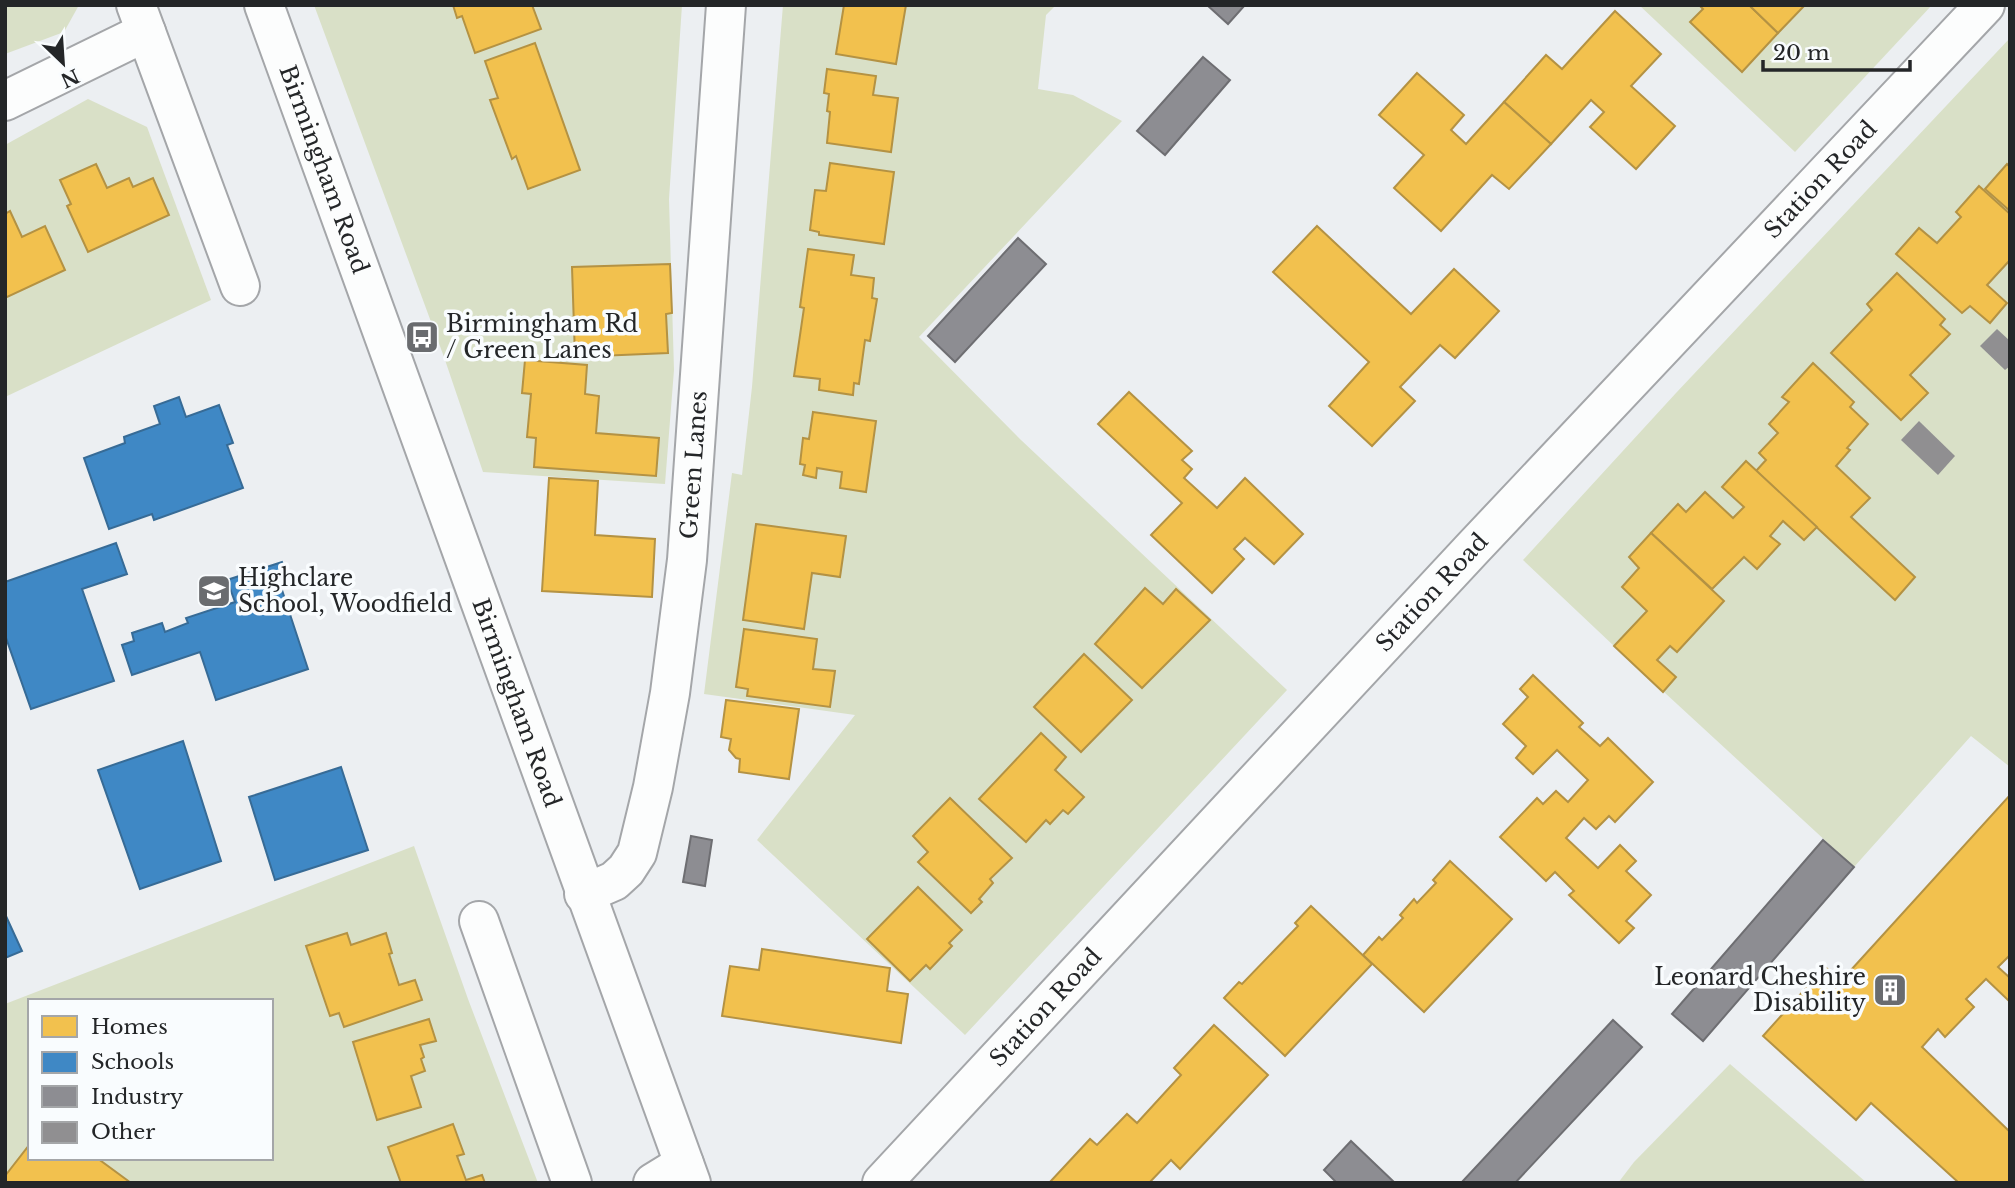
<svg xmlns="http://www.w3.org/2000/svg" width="2015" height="1188" font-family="'Libre Baskerville',serif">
	<rect width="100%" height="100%" fill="#eceff2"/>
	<g fill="#d9e0c7" fill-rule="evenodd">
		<polygon points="5,5 79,5 64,32 5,54"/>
		<polygon points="314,5 682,5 669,199 674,370 665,484 483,472 444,357"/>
		<polygon points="783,5 1056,5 1046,15 1038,89 1073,95 1122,121 919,337 1021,440 1287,690 965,1035 757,840 855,715 704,694 732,473 742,475 752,387"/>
		<polygon points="1639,5 1932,5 1795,152"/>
		<polygon points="2010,38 2010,767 1971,736 1854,867 1614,646 1523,560 1676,393"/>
		<polygon points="88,99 147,127 211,300 5,397 5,145"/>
		<path d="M414 846 468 999 538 1183H5V1004ZM30 1001H271V1158H30Z"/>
		<polygon points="1730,1064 1867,1183 1618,1183 1634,1162"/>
	</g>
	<g fill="#f2c14e" stroke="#b49243" stroke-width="2">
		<polygon points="453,5 532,5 541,29 475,53 462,16 457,18"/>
		<polygon points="844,5 906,5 896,64 836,54"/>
		<polygon points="1699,5 1749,5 1778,33 1742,72 1690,22 1703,9"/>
		<polygon points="1749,5 1805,5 1778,33"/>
		<polygon points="1615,11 1661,54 1631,86 1675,126 1636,169 1590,127 1604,112 1591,100 1551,144 1504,102 1546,55 1562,69"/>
		<polygon points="535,43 580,170 528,189 516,156 512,159 490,100 498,98 485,61"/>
		<polygon points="827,69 876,76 873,95 898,98 891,152 827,143 830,112 827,111 829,94 824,93"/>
		<polygon points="1417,73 1464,115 1451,130 1466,144 1504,102 1551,144 1509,189 1492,175 1441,231 1394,188 1424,155 1379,115"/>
		<polygon points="830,163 894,172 884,244 819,235 819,232 810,230 815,190 826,191"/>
		<polygon points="96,164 107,188 129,178 133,187 153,178 169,215 88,252 67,206 71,204 60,180"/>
		<polygon points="2007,164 2010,167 2010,211 1985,189"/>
		<polygon points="1979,186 2010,214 2010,260 1987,285 2007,303 1990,323 1970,306 1962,313 1896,254 1919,228 1937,243 1961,217 1956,212"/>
		<polygon points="10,211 22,237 45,226 65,270 5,298 5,214"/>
		<polygon points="1317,226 1411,314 1454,269 1499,311 1455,358 1440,345 1400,387 1415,401 1372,446 1329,406 1369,362 1273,272"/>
		<polygon points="808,249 854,255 851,275 874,278 872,298 877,299 870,341 865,340 859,384 854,383 853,395 819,390 820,379 794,376 804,308 800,307"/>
		<polygon points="670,264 672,313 666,314 668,353 575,357 572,267"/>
		<polygon points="1897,273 1945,319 1940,325 1950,334 1910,375 1928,393 1901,420 1831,353 1872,310 1867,304"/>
		<polygon points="525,360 587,365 585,394 599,396 596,433 659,438 656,476 534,467 536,438 527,437 531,394 522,393"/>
		<polygon points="1813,363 1854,402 1850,407 1868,424 1847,448 1850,450 1836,466 1870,498 1851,517 1915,577 1895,600 1756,471 1766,460 1759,453 1778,433 1769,424 1789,402 1782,397"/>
		<polygon points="1129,392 1192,451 1182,460 1192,469 1184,478 1217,508 1245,478 1303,534 1274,564 1245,538 1234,549 1244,559 1212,593 1151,535 1182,503 1098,424"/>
		<polygon points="813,412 876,421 866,492 840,488 842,472 817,468 816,478 803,475 805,465 800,464 803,438 809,439"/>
		<polygon points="1746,461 1817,527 1804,540 1783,521 1770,536 1780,544 1757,569 1744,557 1712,589 1651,533 1678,504 1686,512 1705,492 1733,518 1744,507 1722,487"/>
		<polygon points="549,478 598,481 595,535 655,539 652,597 542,591"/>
		<polygon points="756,524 846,536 840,577 812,573 804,629 743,620"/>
		<polygon points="1651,533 1724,601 1677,652 1670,646 1657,660 1676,677 1663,692 1614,646 1647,611 1622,587 1639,568 1629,557"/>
		<polygon points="1145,588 1163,604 1176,589 1210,620 1142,688 1095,644"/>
		<polygon points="744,629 817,639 813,669 835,671 830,707 747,696 748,689 736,687"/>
		<polygon points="1084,654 1132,700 1081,752 1034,707"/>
		<polygon points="1533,675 1583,723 1579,727 1600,746 1608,738 1653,782 1615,822 1609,816 1596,829 1584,818 1566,838 1598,868 1620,845 1636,861 1626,871 1651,895 1626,921 1634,928 1619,943 1569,895 1574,891 1555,872 1546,881 1500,837 1537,798 1543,804 1556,791 1568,802 1588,780 1557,750 1533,774 1516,758 1526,746 1503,724 1528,697 1520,689"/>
		<polygon points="726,700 799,709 789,779 739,772 740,759 736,758 729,750 731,739 721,737"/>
		<polygon points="1041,733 1066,757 1055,770 1084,797 1068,814 1063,810 1050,824 1046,820 1026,842 979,799"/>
		<polygon points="2010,795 2010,955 1998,967 2010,978 2010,1002 1986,979 1966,999 1974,1007 1945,1037 1938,1029 1922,1047 2010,1132 2010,1183 1959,1183 1871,1103 1856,1120 1763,1036 1825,967 1841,981"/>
		<polygon points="950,798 1012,858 990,879 993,883 979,899 982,902 971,913 918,862 928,852 913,836"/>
		<polygon points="1450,861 1512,919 1424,1012 1363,955 1379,937 1382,940 1403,918 1400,915 1414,899 1417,903 1436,883 1433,880"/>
		<polygon points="918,887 962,930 949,943 952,946 930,969 926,965 910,981 867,939"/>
		<polygon points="1311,906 1372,964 1285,1056 1224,998 1239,982 1242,984 1298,926 1295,923"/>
		<polygon points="347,933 351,945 386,933 392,953 389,954 399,985 415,980 422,1000 344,1027 339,1013 330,1016 306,946"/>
		<polygon points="762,949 890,968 887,991 908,994 901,1043 722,1016 730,966 759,970"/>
		<polygon points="429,1019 436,1041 420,1045 424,1057 421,1059 425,1071 411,1076 421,1107 377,1120 353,1042"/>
		<polygon points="1214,1025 1268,1075 1180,1169 1171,1160 1149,1183 1049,1183 1090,1139 1097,1145 1127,1114 1137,1123 1181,1075 1174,1068"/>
		<polygon points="453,1124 464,1154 457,1156 466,1180 482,1175 485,1183 401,1183 388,1147"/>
		<polygon points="30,1144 30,1158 97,1158 131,1183 5,1183 5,1176"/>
	</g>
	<g fill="#3f88c5" stroke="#376b96" stroke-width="2">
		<polygon points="179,397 186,417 219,405 233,443 227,445 243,488 154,520 152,514 109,529 84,458 125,443 124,437 160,424 154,406"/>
		<polygon points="116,543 127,574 82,589 114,681 31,709 5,635 5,582"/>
		<polygon points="282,562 289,581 280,584 308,669 216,700 200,652 132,675 122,645 134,641 132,633 162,623 165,632 188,623 186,618 235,602 227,580"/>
		<polygon points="183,741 221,861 140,889 98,770"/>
		<polygon points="341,767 368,850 275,880 249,797"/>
		<polygon points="5,914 22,951 5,958"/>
	</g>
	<g fill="#8d8d92" stroke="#6e6e72" stroke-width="2">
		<polygon points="1207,5 1245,5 1228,24"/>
		<polygon points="1203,57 1230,80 1165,155 1137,131"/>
		<polygon points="1018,238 1046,264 955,362 928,336"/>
		<polygon points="691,836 712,840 705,886 683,882"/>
		<polygon points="1823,840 1854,867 1703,1041 1672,1014"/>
		<polygon points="1613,1020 1642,1047 1515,1183 1461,1183"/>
		<polygon points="1351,1141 1395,1183 1337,1183 1324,1170"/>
	</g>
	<g fill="#908f91">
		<polygon points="1997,329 2010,341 2010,366 2005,370 1980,346"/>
		<polygon points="1919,421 1955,456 1938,475 1901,440"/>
	</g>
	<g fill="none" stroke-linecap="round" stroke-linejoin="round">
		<g stroke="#a4a6a9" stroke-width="42">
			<g id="minor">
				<polyline points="136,5 240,286"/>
				<polyline points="5,101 146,32"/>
				<path id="s1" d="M584 894 614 881 626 870 637 853 653 787 670 693 687 560 726 5"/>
				<polyline points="479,921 572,1183"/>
				<polyline points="653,1183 684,1164"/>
				<path id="s2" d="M882 1183 1473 548 1985 5"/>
			</g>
		</g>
		<g stroke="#a4a6a9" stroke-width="42">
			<g id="major">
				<path id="s3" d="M264 5C408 397 547 791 691 1183"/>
			</g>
		</g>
		<use href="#minor" stroke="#fcfdfd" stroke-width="38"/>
		<use href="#major" stroke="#fcfdfd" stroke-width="38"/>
	</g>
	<defs>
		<g id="bus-square" transform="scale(1.75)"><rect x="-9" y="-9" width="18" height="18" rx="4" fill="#6a6c6f" stroke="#f9fcfe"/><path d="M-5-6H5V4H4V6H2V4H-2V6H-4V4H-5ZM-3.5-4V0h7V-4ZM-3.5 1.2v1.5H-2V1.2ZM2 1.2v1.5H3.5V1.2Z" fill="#fff"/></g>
		<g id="school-square" transform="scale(1.75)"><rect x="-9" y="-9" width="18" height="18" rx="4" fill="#6a6c6f" stroke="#f9fcfe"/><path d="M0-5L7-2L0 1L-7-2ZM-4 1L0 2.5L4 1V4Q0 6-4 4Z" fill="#fff"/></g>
		<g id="building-square" transform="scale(1.75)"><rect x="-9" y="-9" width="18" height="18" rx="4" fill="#6a6c6f" stroke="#f9fcfe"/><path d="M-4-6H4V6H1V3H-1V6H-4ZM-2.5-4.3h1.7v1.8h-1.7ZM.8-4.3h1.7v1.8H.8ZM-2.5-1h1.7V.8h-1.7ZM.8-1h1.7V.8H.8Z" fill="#fff"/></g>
	</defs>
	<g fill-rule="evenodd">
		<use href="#bus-square" x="422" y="337"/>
		<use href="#school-square" x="214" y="591"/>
		<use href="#building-square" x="1890" y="990"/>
	</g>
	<g text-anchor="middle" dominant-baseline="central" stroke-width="7" stroke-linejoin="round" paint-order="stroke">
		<g font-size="23" fill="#242628" stroke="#f9fcfe">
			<text stroke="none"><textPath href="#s3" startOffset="175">Birmingham Road</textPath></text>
			<text stroke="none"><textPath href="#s2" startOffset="1374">Station Road</textPath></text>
			<text stroke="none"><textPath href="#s1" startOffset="462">Green Lanes</textPath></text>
			<text stroke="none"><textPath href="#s2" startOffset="807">Station Road</textPath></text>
			<text stroke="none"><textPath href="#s3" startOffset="742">Birmingham Road</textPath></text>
			<text stroke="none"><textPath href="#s2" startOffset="240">Station Road</textPath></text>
		</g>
		<g font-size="23" fill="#242628" stroke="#f9fcfe" text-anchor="start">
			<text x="446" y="324">Birmingham Rd<tspan x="446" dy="26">/ Green Lanes</tspan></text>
			<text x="238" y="578">Highclare<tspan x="238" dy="26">School, Woodfield</tspan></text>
			<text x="1866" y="977" text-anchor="end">Leonard Cheshire<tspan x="1866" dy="26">Disability</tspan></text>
		</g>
	</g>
	<rect width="2015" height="1188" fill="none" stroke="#242628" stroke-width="14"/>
	<rect x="28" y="999" width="245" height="161" fill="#f9fcfe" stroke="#a4a6a8" stroke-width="2"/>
	<rect x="42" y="1016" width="35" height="21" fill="#f2c14e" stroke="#a4a6a8" stroke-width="2"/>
	<text x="91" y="1034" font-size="21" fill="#242628">Homes</text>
	<rect x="42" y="1052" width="35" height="21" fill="#3f88c5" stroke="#a4a6a8" stroke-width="2"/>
	<text x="91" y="1069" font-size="21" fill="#242628">Schools</text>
	<rect x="42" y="1086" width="35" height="21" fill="#8d8d92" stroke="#a4a6a8" stroke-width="2"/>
	<text x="91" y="1104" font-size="21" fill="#242628">Industry</text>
	<rect x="42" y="1122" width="35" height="21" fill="#908f91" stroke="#a4a6a8" stroke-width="2"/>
	<text x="91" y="1139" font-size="21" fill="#242628">Other</text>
	<g transform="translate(63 63) rotate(155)" stroke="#f9fcfe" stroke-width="5" paint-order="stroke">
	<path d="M0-5L12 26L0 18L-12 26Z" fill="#242628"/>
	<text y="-10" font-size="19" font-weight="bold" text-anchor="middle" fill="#242628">N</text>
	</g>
	<path d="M1763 60v10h147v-10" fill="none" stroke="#242628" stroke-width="3.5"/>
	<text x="1773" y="60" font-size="21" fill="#242628" stroke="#f9fcfe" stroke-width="5" paint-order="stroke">20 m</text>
</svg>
